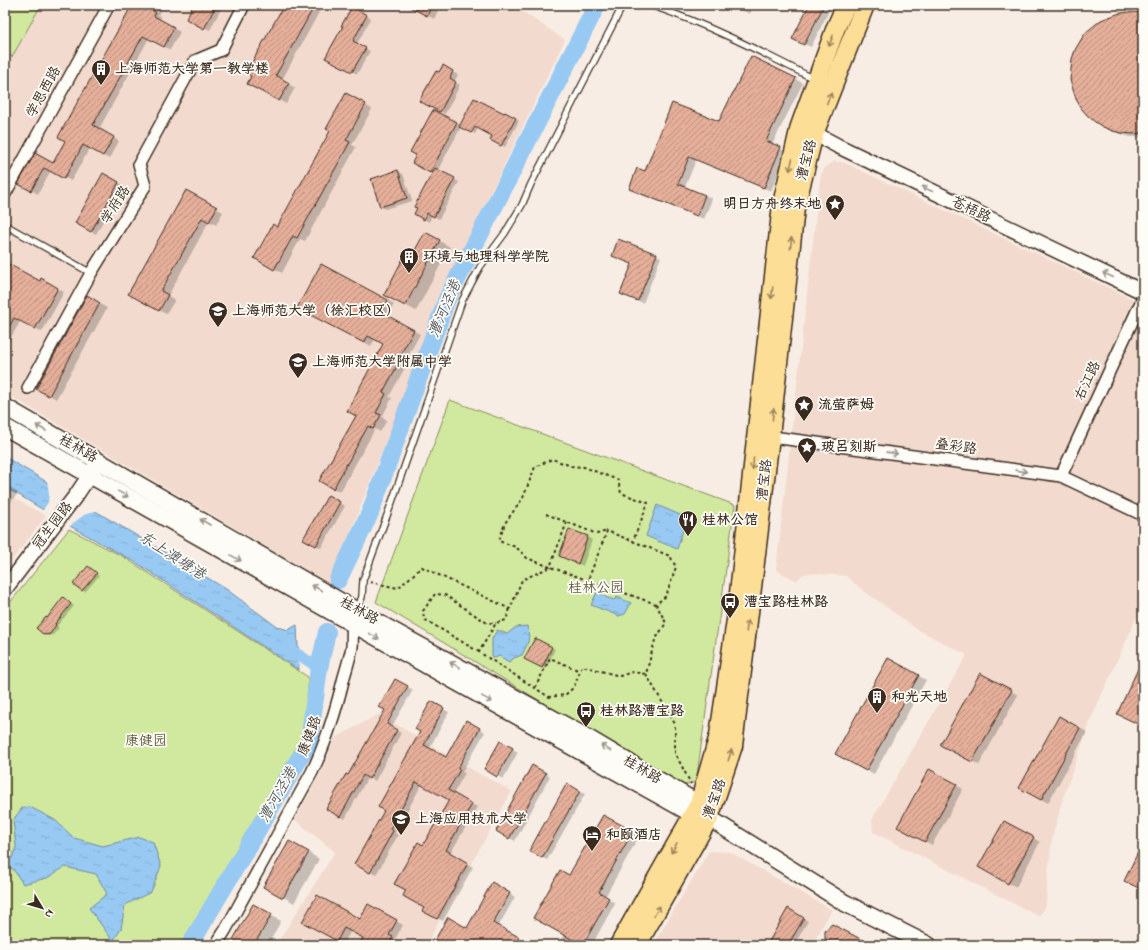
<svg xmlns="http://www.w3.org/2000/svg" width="1148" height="950" font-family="'Indie Flower','LXGW WenKai TC',sans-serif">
	<defs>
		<pattern id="water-ripples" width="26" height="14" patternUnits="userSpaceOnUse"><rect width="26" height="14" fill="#97c9f3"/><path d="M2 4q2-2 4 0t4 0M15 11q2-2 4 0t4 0" fill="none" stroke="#83add0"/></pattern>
		<pattern id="building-hatch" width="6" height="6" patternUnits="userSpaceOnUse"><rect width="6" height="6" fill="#e5af9a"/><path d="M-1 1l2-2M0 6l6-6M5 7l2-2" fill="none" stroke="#bb8f7d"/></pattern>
	</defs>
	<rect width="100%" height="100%" fill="#f8ede4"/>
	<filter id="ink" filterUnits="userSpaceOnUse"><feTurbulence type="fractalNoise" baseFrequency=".025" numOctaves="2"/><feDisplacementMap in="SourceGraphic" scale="8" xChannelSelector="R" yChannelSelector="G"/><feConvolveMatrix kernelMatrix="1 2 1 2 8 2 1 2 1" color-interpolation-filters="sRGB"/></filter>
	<g filter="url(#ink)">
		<g fill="#f2dace">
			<polygon points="5,5 525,5 522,11 565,40 456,264 330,584 5,393"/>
			<polygon points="835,161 845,163 1143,304 1143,603 1091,719 1062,801 1052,839 1048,874 1046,904 1044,910 1038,916 873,832 872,820 967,655 917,629 861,589 846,576 807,573 802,575 797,581 776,570 820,179 823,171 826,166"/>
			<polygon points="5,493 46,516 5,569"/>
			<polygon points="379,714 476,772 512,791 426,945 276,945 335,852 295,820 323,768 335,738"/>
			<polygon points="709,851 730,852 832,910 812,945 653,945"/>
		</g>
		<g fill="#d1e99f" stroke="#868a5e">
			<polygon points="5,5 41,5 12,57 5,53"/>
			<polygon points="450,400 735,505 696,782 681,786 376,602"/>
			<polygon points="69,529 124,557 308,677 309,742 190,945 5,945 5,609"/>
		</g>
		<g fill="url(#water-ripples)" stroke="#72899e">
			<polygon points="5,457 226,589 276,626 288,630 297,625 299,670 135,562 68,525 19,495 5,488"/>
			<polygon points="657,505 687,518 677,549 646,536"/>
			<polygon points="598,590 605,597 614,600 617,597 631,603 625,614 619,616 591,605"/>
			<path d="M527 626C531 639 528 643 522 655L514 658 509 662 499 656 495 658 492 656V639L497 630 507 634 516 627Z"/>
			<polygon points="30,807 55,820 74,838 103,846 139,837 153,842 161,866 151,892 125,905 121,929 113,941 89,908 107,894 96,874 65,867 47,878 23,884 13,869 5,865 5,857 12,858 16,847 13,820 22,808"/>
		</g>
		<polygon fill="#f8ede4" points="47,480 100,511 95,511 84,515 72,524 69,528 42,512 48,502 49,494"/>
		<g fill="#0003">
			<polygon points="134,5 164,5 158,15 161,17 159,20 180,32 170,50 149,38 99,129 119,141 109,159 90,148 71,181 51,170 38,194 20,184 36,154 54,164"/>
			<polygon points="194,5 223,5 210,30 192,21"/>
			<polygon points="285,5 323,5 282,80 295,88 286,104 249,84"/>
			<polygon points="408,5 441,5 434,19"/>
			<polygon points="731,5 754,5 750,14"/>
			<polygon points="810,5 832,5 811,47 800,42"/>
			<polygon points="352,8 371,18 357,44 370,51 357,74 327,57 344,26"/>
			<polygon points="1143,15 1143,137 1130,137 1111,131 1095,121"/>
			<polygon points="751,57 803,83 772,145 787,152 771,191 696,160 685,187 705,195 712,199 704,219 637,193 630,189 646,172 719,122"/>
			<polygon points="443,67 458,75 454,82 460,85 445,114 421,101"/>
			<polygon points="346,94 372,109 352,145 356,147 305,241 300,239 282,273 255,258 277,228 331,131"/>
			<polygon points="433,111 461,125 505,115 506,113 519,121 505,147 492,140 494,136 478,128 475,134 461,127 438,170 459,182 439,219 432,215 429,222 415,214 433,173 414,163"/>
			<polygon points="398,171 403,174 412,201 385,209 380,206"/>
			<polygon points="103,174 123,185 96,234 76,223"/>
			<polygon points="186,192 223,212 216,225 209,221 168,296 175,300 166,314 129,294"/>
			<polygon points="425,233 450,247 416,311 396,300 414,254"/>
			<polygon points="656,255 661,257 643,303 621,294"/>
			<polygon points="5,263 40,282 42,279 64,292 42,332 21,320 5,348"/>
			<polygon points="87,297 107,308 56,399 37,388"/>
			<polygon points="387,300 394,304 387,317 420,334 407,358 409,360 389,397 392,398 382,417 387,420 380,432 375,429 340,492 320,481 357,416 384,344 375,339 371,346 305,311"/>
			<polygon points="5,483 18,493 5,510"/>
			<polygon points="328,497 345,506 321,548 305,539"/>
			<polygon points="588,537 592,540 583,566 560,556"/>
			<polygon points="91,569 99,576 85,592 82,590"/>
			<polygon points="67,600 74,606 57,626 59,628 53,635 48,636 44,634 47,619"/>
			<polygon points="535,639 555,649 546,669 529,660"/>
			<polygon points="889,659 926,680 874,774 836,754"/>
			<polygon points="1143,668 1143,726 1129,719"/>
			<polygon points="981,674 1018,695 979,765 942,745"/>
			<polygon points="395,680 413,690 391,728 401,733 375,781 368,777 345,819 328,809 349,776 386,710"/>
			<polygon points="431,702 449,712 429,749 446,759 467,721 485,732 462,772 465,773 453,794 477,807 450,854 473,867 443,921 424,911 426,908 424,846 450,800 422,784 395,833 398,835 376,875 356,864 386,810 421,732"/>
			<polygon points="1060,717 1087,732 1048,803 1021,788"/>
			<polygon points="500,742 518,752 503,779 485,769"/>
			<polygon points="533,766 550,776 515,841 497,831"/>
			<polygon points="930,770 963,789 932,845 899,827"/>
			<polygon points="568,785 585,794 547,860 530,851"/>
			<polygon points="604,816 639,836 605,897 615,903 592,945 558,945 564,934 569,877"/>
			<polygon points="1005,822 1040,842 1016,887 980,867"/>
			<polygon points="290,842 319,859 294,903 265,886"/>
			<polygon points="492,884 515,897 498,927 524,942 522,945 434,945 467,929"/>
			<polygon points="253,905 281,921 268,945 231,945"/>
			<polygon points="369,906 403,925 395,939 399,942 397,945 361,945 364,938 351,931 343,944 303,922 360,921"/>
			<polygon points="788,910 808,921 794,945 768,945"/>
		</g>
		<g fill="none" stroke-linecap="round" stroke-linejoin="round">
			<polyline stroke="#97c9f3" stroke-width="11" points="287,647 319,668"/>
			<g stroke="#97c9f3" stroke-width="18">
				<polyline points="338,580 370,513 447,299 597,5"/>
				<polyline points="190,945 309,742 319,668 327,632"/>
			</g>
		</g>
		<g fill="url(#building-hatch)" stroke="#3b2a1e">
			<polygon points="132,5 156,5 153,11 156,13 154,16 174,27 164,47 143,36 93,125 114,137 103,156 83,145 64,179 44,168 31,191 18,184 35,153 53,163 65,141 58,137"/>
			<polygon points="193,5 216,5 204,29 186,19"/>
			<polygon points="284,5 315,5 276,75 289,83 279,101 247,84 251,76 246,73"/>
			<polygon points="406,5 432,5 427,16"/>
			<polygon points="809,5 824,5 804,45 792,39"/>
			<polygon points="352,7 367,15 353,41 366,48 352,72 325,58 343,26 341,26"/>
			<polygon points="1130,12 1143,13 1143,133 1133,134 1122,133 1113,131 1103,127 1095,122 1087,115 1081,108 1076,99 1070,80 1072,59 1075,50 1085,33 1101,20 1120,13"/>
			<polygon points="751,56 796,78 766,141 781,147 764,188 689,157 678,184 705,195 697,216 629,189 637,168 645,171 672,103 719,121"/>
			<polygon points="443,65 453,71 450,78 456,82 440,112 419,101 436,71 439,72"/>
			<polygon points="346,93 366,104 346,140 350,142 297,238 293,236 274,270 254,258 273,224 277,227 330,131 326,129"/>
			<polygon points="474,98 504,113 505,112 516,118 501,146 490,140 492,136 475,127 471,133 459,127"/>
			<polygon points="433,110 457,122 430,173 412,163 416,155 410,152"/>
			<polygon points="435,168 455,178 434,217 427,213 424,220 414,214 417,208 414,207"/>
			<polygon points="398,170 407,198 380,207 371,179"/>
			<polygon points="103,173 119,182 91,232 75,223"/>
			<polygon points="186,190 217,207 209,222 202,218 161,291 168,295 159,311 128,294"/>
			<polygon points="425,232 440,240 405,306 384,295 408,249 414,252"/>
			<polygon points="618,239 657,254 638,301 620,294 632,264 612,256"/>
			<polygon points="5,262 40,281 41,278 58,288 35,329 14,318 5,334"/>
			<polygon points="321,264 388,300 381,312 414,330 401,354 403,355 383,392 386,394 376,413 381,415 373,429 368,426 333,489 319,481 356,416 347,411 383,344 368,336 364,343 297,308"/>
			<polygon points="87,295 100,303 49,396 36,389"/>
			<polygon points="328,495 340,502 316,546 303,539"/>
			<polygon points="569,529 588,536 578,564 559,556"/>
			<polygon points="88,566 97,573 82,591 73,584"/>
			<polygon points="63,597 71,604 55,624 56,625 50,634 44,635 36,628 46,617 47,618"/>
			<polygon points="535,638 552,647 542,668 524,659"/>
			<polygon points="888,658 919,675 866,771 835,754"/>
			<polygon points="1143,658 1143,718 1140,725 1117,714"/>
			<polygon points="980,673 1012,690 972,762 940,745"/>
			<polygon points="395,679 408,686 387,724 397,730 369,779 363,775 340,817 326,809 346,774 348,775 385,710 379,707"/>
			<polygon points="431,701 444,708 424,745 446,757 466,720 480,728 458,768 460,770 448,790 472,804 446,850 468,863 437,919 422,911 424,908 403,896 406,890 394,884 418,842 423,845 449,800 416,782 390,829 393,831 370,873 354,864 384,811 378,807 420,732 415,729"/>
			<polygon points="1059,716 1080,728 1041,800 1019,788"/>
			<polygon points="500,741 513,748 497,777 484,769"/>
			<polygon points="532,765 546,773 509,839 496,831"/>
			<polygon points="929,769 957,784 925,842 897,827"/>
			<polygon points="567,783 580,791 542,858 529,851"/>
			<polygon points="603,815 633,831 599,892 609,898 583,945 582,945 533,918 560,870 569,875"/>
			<polygon points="1004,821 1034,837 1008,884 978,867"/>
			<polygon points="289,841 309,852 283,898 263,887"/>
			<polygon points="1143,842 1143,890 1124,881"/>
			<polygon points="492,882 510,893 493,923 519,937 515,945 432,945 448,917 467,928"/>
			<polygon points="317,895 360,919 368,904 397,920 389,935 393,937 388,945 359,945 363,938 344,928 337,941 302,922"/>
			<polygon points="253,904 272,914 254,945 230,945"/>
			<polygon points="788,908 804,918 788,945 767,945"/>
			<polygon points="832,924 872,945 837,945 825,939 825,930"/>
		</g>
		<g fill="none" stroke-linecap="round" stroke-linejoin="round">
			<g stroke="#3b2a1e" stroke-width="8">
				<g id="service">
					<path d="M650 5C707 24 760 51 814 79"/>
					<polyline points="5,225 91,273"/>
					<polyline points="357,610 362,597 363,580 392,502 462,301 480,267 505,233 522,205 531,184 623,5"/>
				</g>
			</g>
			<g stroke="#3b2a1e" stroke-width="14">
				<g id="minor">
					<polyline points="5,194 109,5"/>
					<polyline points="28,388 91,273 145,186 139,164 195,61 221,50 244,5"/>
					<polyline points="765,436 1061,476 1143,515"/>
					<polyline points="1061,476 1143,298"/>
					<path d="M216 945 226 929 312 772C327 741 336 710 344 677 347 667 350 657 352 647 353 638 351 628 354 619"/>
				</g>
			</g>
			<g stroke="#3b2a1e" stroke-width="17">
				<g id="tertiary">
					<polyline points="806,129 838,146 1143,292"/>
					<polyline points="5,589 77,494 95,467"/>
				</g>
			</g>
			<g stroke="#3b2a1e" stroke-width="19">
				<g id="secondary">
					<polyline points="5,407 357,611 581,734 699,804 706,814"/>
					<polyline points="5,427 353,624 694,815 709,818 845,903 928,945"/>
				</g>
			</g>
			<g stroke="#3b2a1e" stroke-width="21">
				<g id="primary">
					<polyline points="619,945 699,804 719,735 736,620 782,204 800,126 836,27 846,5"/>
					<polyline points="637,945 709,818 733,746 770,437 795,208 814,134 865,5"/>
				</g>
			</g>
			<g stroke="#3b2a1e" stroke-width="2" stroke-dasharray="3 3" stroke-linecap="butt">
				<polyline points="546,514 597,534 607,531"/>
				<polyline points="567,522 550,567 527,558 516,547 499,541 505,523 523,498 535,467 552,459 571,466 584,467 618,480 621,493 648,503 633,541"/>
				<polyline points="370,582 398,588 422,567 510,609 522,580 550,567 656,604 666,596 676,567 670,556 607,531 588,580"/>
				<polyline points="510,609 506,620 496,623 479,652 549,697 565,695 574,687 582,666 620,676 632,672 646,674 655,640 666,623 656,604"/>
				<polyline points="479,652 424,619 423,611 435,594 445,595 487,623 496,623"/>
				<polyline points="646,674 675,724 675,753 691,784"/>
				<polyline points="535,688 550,658 580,671"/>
			</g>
			<use href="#service" stroke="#fdfcf7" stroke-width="5.5"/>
			<use href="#minor" stroke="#fdfcf7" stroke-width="11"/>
			<use href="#tertiary" stroke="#fdfcf7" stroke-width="14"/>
			<use href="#secondary" stroke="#fdfcf7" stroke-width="16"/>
			<use href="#primary" stroke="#fdde96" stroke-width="18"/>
		</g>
		<defs><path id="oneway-shaft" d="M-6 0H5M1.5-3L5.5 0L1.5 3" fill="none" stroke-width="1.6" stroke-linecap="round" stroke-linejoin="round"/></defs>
		<g stroke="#9c845a">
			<use href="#oneway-shaft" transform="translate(831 41) rotate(110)"/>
			<use href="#oneway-shaft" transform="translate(829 98) rotate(-68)"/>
			<use href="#oneway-shaft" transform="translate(791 165) rotate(103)"/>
			<use href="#oneway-shaft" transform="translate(791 243) rotate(-84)"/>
			<use href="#oneway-shaft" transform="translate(772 293) rotate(97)"/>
			<use href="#oneway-shaft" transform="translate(773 414) rotate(-84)"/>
			<use href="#oneway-shaft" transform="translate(753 464) rotate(96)"/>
			<use href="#oneway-shaft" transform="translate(747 626) rotate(-83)"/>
			<use href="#oneway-shaft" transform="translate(730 755) rotate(-72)"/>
			<use href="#oneway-shaft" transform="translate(674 848) rotate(120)"/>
			<use href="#oneway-shaft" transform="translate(657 911) rotate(-60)"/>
		</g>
		<g stroke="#9c938a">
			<use href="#oneway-shaft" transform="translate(927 189) rotate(-155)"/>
			<use href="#oneway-shaft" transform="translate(1108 275) rotate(-155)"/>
			<use href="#oneway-shaft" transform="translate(41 428) rotate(-150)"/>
			<use href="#oneway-shaft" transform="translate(892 453) rotate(8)"/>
			<use href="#oneway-shaft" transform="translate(1021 471) rotate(8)"/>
			<use href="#oneway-shaft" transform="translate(123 494) rotate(29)"/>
			<use href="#oneway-shaft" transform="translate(205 522) rotate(-150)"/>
			<use href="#oneway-shaft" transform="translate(236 558) rotate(29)"/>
			<use href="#oneway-shaft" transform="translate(317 588) rotate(-150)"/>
			<use href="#oneway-shaft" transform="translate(374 636) rotate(29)"/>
			<use href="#oneway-shaft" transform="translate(455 665) rotate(-151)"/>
			<use href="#oneway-shaft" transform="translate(487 699) rotate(29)"/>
			<use href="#oneway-shaft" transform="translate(606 748) rotate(-149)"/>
		</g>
	</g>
	<defs>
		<g id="building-pin" transform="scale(1)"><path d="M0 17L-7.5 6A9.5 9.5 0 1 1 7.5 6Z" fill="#3b2a1e" stroke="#fdfcf7"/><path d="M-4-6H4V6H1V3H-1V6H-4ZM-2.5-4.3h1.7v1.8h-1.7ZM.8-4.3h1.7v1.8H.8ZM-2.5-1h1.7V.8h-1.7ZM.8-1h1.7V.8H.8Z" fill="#fff"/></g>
		<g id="sight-pin" transform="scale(1)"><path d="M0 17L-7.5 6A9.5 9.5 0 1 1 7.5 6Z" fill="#3b2a1e" stroke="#fdfcf7"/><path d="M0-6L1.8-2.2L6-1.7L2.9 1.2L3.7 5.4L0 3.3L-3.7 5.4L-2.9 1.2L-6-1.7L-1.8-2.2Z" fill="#fff"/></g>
		<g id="university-pin" transform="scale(1)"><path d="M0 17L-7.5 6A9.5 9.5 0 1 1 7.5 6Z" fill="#3b2a1e" stroke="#fdfcf7"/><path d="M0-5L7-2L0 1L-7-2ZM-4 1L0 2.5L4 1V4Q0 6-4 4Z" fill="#fff"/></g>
		<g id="school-pin" transform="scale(1)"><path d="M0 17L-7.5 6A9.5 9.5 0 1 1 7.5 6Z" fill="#3b2a1e" stroke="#fdfcf7"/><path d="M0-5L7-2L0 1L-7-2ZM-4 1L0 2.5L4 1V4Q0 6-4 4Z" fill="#fff"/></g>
		<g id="restaurant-pin" transform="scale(1)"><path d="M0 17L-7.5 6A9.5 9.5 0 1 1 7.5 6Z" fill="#3b2a1e" stroke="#fdfcf7"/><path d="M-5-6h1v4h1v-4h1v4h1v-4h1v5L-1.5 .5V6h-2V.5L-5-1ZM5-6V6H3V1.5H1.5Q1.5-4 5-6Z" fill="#fff"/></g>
		<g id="bus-pin" transform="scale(1)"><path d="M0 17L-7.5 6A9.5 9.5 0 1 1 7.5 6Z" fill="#3b2a1e" stroke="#fdfcf7"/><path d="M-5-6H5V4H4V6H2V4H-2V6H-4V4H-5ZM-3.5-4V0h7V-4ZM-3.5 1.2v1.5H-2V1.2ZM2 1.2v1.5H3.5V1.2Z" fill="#fff"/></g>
		<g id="hotel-pin" transform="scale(1)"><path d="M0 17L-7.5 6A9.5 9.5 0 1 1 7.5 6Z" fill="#3b2a1e" stroke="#fdfcf7"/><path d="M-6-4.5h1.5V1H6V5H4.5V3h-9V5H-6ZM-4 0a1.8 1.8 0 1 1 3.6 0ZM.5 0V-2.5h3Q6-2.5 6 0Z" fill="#fff"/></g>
	</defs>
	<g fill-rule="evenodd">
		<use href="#building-pin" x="101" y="69"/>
		<use href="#sight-pin" x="835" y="204"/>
		<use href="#building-pin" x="409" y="257"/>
		<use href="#university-pin" x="218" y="311"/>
		<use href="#school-pin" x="298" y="362"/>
		<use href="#sight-pin" x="804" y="405"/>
		<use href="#sight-pin" x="807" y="447"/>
		<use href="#restaurant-pin" x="688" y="520"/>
		<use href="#bus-pin" x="730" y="602"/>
		<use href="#building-pin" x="877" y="697"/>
		<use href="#bus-pin" x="586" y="711"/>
		<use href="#university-pin" x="401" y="819"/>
		<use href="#hotel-pin" x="592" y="835"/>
	</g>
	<g text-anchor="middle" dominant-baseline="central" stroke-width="3.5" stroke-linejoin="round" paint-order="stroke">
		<g font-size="14" font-weight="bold" fill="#3b2a1e" stroke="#fdfcf7" text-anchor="start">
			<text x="115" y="69">上海师范大学第一教学楼</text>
			<text x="821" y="204" text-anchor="end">明日方舟终末地</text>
			<text x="423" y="257">环境与地理科学学院</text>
			<text x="232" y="311">上海师范大学（徐汇校区）</text>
			<text x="312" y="362">上海师范大学附属中学</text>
			<text x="818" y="405">流萤萨姆</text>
			<text x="821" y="447">玻吕刻斯</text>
			<text x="702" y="520">桂林公馆</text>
			<text x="744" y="602">漕宝路桂林路</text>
			<text x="891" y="697">和光天地</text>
			<text x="600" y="711">桂林路漕宝路</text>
			<text x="415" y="819">上海应用技术大学</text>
			<text x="606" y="835">和颐酒店</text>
		</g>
		<g font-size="14" fill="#3b2a1e" stroke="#fdfcf7">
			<text transform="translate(44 92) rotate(-61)">学思西路</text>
			<text transform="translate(807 160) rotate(-75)">漕宝路</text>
			<text transform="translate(116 205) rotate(-58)">学府路</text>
			<text transform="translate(971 210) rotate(25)">苍梧路</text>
			<text transform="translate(1088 381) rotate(-65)">右江路</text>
			<text transform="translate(956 447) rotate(8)">叠彩路</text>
			<text transform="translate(78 449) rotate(30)">桂林路</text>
			<text transform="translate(765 480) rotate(-83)">漕宝路</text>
			<text transform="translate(53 526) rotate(-53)">冠生园路</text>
			<text transform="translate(359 611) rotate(29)">桂林路</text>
			<text transform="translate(310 736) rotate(-69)">康健路</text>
			<text transform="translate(642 770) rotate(31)">桂林路</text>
			<text transform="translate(715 799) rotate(-70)">漕宝路</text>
		</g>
		<g font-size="14" fill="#605a3e" stroke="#fdfcf7">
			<text x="596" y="588">桂林公园</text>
			<text x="146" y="741">康健园</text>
		</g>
		<g font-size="15" font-style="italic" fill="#575a5e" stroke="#fdfcf7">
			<text transform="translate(445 309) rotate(-67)">漕河泾港</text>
			<text transform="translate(172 556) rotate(33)">东上澳塘港</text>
			<text transform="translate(278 795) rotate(-60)">漕河泾港</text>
		</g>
	</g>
	<rect width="1148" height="950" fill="none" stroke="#fdfcf7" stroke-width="20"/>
	<rect x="10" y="10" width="1128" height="930" fill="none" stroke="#3b2a1e" stroke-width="1.5" filter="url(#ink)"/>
	<g transform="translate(42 908) rotate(128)" stroke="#fdfcf7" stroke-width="3" paint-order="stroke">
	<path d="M0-3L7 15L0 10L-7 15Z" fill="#3b2a1e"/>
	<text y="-6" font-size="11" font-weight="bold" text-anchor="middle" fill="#3b2a1e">N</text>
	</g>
</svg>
